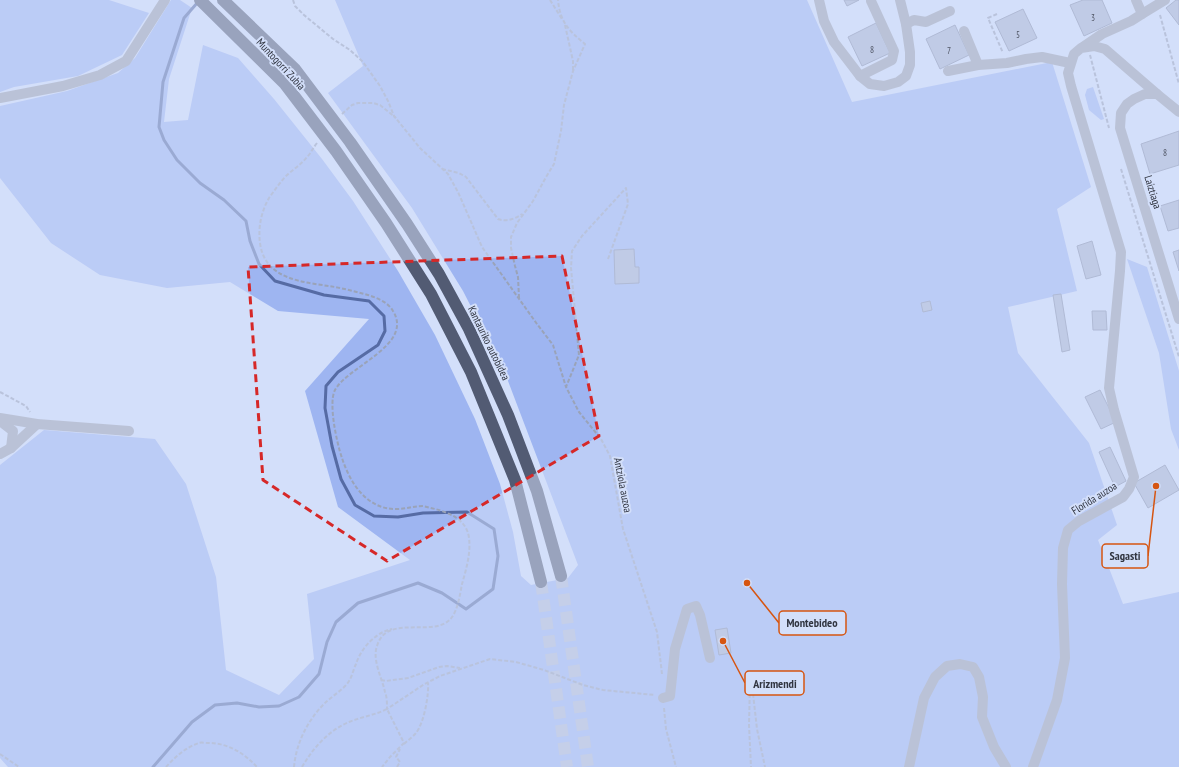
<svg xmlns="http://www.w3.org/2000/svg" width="1179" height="767" font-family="'PT Sans Narrow',sans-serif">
	<rect width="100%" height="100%" fill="#d3dffa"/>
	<g fill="#9eb5f1">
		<polygon points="0,0 109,0 149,13 122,55 78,76 14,87 0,92"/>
		<polygon points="171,0 180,0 192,8 169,79 164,122 188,120 203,45 238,58 274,99 322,159 353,201 398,271 435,335 475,419 500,484 513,532 521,576 531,585 568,578 578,565 505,373 463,291 412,208 328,93 363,66 335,0 807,0 852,102 1052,62 1091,187 1057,209 1077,291 1008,307 1018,353 1089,443 1117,525 1098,540 1123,604 1179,592 1179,767 8,767 0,758 0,465 44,430 155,439 186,484 216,577 226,670 279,695 314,659 307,594 410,560 338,507 305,391 369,319 278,311 230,282 167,288 100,275 51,243 0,178 0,106 67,91 118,73 135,58"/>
		<polygon points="1093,87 1104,119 1101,120 1089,110 1085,95 1087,89"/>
		<polygon points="1127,259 1147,267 1179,371 1179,450 1171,429 1159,353"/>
	</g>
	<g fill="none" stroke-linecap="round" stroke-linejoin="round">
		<polyline stroke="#566ba4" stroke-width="3" points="153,767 192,722 215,705 237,703 259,707 279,706 299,697 319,674 327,642 336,622 358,603 418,583 442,593 466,609 493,589 498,556 494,529 467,512 423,513 398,517 374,516 355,505 341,479 332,446 325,408 326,386 338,372 378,345 385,331 384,316 369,301 324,295 275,281 259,264 250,241 246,221 224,200 200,183 177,160 164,140 159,127 163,82 184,18 198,2"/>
	</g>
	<g fill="#a9b4cf" stroke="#858fa9">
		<polygon points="844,0 859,0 847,6"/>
		<polygon points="1083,0 1102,0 1112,23 1084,36 1070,5"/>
		<polygon points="1176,0 1179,0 1179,25 1166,8"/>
		<polygon points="1023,9 1037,38 1009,51 995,22"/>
		<polygon points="876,23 890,53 862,66 848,37"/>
		<polygon points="955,25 969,55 940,69 926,39"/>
		<polygon points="1179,131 1179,165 1150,174 1141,144"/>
		<polygon points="1179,200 1179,228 1168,231 1160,206"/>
		<polygon points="1092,241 1101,275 1086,279 1077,246"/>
		<polygon points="634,249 635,267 639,267 639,283 615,284 614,250"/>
		<polygon points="1179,250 1179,271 1173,252"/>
		<polygon points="1061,294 1070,350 1062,352 1053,295"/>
		<polygon points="930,301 932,310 923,312 921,303"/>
		<polygon points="1092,311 1106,311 1107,330 1093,330"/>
		<polygon points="1100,390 1116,422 1101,429 1085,397"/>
		<polygon points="1110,447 1126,481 1115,487 1099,452"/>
		<polygon points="1165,465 1179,490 1148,508 1134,483"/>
		<polygon points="727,628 731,653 719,655 715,630"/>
	</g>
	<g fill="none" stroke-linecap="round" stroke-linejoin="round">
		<g stroke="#b3bdd5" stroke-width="12" stroke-dasharray="12 6" stroke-linecap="butt">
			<polyline points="561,576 588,767"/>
			<polyline points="541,582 567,767"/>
		</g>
		<g stroke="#9aa3b8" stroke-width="2" stroke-dasharray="4 2" stroke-linecap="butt">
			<polyline points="293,0 295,6 304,15 333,39 350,50 363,62 380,86 388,101 394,116 420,148 448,174 458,192 482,247 537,324 553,345 566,387"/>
			<polyline points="550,0 562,19"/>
			<polyline points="997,14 988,18 1003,53"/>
			<polyline points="1160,15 1179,84"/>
			<polyline points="565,25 573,61 573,70"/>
			<polyline points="1090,55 1109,128"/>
			<polyline points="342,114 352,105 358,103 373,103 380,105 396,118"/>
			<path d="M317 143C313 148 311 153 307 157 301 165 292 170 285 177 279 184 274 191 269 198 261 212 258 228 260 243 265 281 305 282 335 287 346 289 357 292 368 295 377 298 388 302 393 311 414 345 348 366 335 390 328 403 337 444 342 458 350 483 367 510 397 509 406 509 414 506 423 506 427 507 431 508 435 509 450 513 467 520 469 538 471 553 466 570 462 584 460 594 458 609 452 617 436 640 387 612 377 646 372 660 382 678 385 692 387 697 387 703 387 709L423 685 440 676 490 659 516 662 544 670 583 685 603 690 655 695"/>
			<path d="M442 169 459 173 466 177 498 219C506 222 515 219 522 214"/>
			<polyline points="1121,169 1179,357"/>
			<polyline points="608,259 628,204 626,188 582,236 572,251 571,268 579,355 566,387 579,412 601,439 610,456 623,529 657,632 662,674"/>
			<path d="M519 298 518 277 515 266 511 248V237L517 223 533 201 546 177 554 164 561 131 564 105 573 71 585 44C569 31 560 22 558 0"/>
			<polyline points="0,392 26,406 30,412"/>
			<polyline points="751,676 757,729 765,767"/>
			<polyline points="381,680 386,681 408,678 439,667 447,666 460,668"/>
			<polyline points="750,682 749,725 751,767"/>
			<polyline points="664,708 666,729 676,767"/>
			<path d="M404 744C408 740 413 737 416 733 424 723 429 695 428 683"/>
			<polyline points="0,754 19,767"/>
			<path d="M166 767C175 757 186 747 199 743 201 742 205 743 208 743 228 743 244 753 257 767"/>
			<path d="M294 767C296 744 307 721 324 704 331 697 341 691 347 684 352 678 353 670 356 664 361 648 376 632 392 629"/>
			<path d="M302 767C313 748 328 731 349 722 361 717 375 715 387 709L404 743 390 757 382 767"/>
			<polyline points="397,767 400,762 396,757 400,749"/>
		</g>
		<g stroke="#9ca1ad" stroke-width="10">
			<polyline points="819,0 824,21 834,42 860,76 870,84 884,86 898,82 906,76 910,65 910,52 906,24 900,0"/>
			<polyline points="1142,14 1165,0"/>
			<polyline points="906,24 914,20 926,22 950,11"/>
			<polyline points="964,31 978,65"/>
			<polyline points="1083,47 1102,34 1131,21 1142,14 1136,0"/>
			<polyline points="948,71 978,65 1007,63 1026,59 1042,57 1070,63"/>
			<polyline points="860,76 892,60 894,51 871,1"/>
			<polyline points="1157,94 1145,94 1134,99 1127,104 1121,113 1120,128 1179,319"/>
			<polyline points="0,98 63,86 100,75 126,61 165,0"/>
			<polyline points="0,418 37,424 129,431"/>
			<polyline points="0,421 13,431 11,448"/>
			<polyline points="0,454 11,448 37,424"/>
			<polyline points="663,698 670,696 675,649 687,609 696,606 700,615 710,658"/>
			<polyline points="909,767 924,698 935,677 947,666 960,664 973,667 979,677 983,697 982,717 994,747 1006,767"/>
			<polyline points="1033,767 1057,700 1065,658 1062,584 1063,548 1068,530 1079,521 1123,497 1129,489 1134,477 1114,410 1109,388 1120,271 1121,252 1071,86 1068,73 1074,54 1081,48 1094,46 1105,49 1157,94 1179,112"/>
		</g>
		<g stroke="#525b73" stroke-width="12">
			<polyline points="200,0 285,84 336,151 386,223 431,294 471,372 515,480 541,582"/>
			<polyline points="223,0 295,69 350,142 407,224 439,274 469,329 508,415 537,491 561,576"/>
		</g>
	</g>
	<path d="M0 0H1179V767H0ZM562 256 599 436 387 561 263 480 248 267Z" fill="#d3dffa" fill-opacity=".55" fill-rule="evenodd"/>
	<path fill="none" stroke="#d62828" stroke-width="3" stroke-dasharray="8 5" stroke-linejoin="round" d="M562 256 599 436 387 561 263 480 248 267Z"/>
	<g text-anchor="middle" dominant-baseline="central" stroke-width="4" stroke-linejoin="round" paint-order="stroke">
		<g font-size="9" fill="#4f5564">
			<text x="1093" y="17">3</text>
			<text x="1018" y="34">5</text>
			<text x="872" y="49">8</text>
			<text x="949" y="50">7</text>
			<text x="1165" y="152">8</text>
		</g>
		<g font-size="11" fill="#313540" stroke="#d3dffa">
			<text transform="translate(281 64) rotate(47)">Muntogorri Zubia</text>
			<text transform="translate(1153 192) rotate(73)">Laiztiaga</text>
			<text transform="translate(489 343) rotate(64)">Kantauriko autobidea</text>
			<text transform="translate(623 485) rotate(79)">Antziola auzoa</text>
			<text transform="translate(1094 498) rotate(-32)">Florida auzoa</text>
		</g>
	</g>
	<path fill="none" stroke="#d65511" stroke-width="1.5" d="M1156 486L1148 556M747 583L779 623M723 641L745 683"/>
	<g fill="#d65511" stroke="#d3dffa" stroke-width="1.5">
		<circle cx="1156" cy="486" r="4"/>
		<circle cx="747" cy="583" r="4"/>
		<circle cx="723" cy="641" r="4"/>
	</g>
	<g fill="#d3dffa" stroke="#d65511" stroke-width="1.5">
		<rect x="1102" y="544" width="46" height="24" rx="4"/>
		<rect x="779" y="611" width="67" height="24" rx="4"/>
		<rect x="745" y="671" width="59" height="24" rx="4"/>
	</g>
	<g font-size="12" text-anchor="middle" font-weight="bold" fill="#313540">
		<text x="1125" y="560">Sagasti</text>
		<text x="812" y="627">Montebideo</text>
		<text x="775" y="688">Arizmendi</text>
	</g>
</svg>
